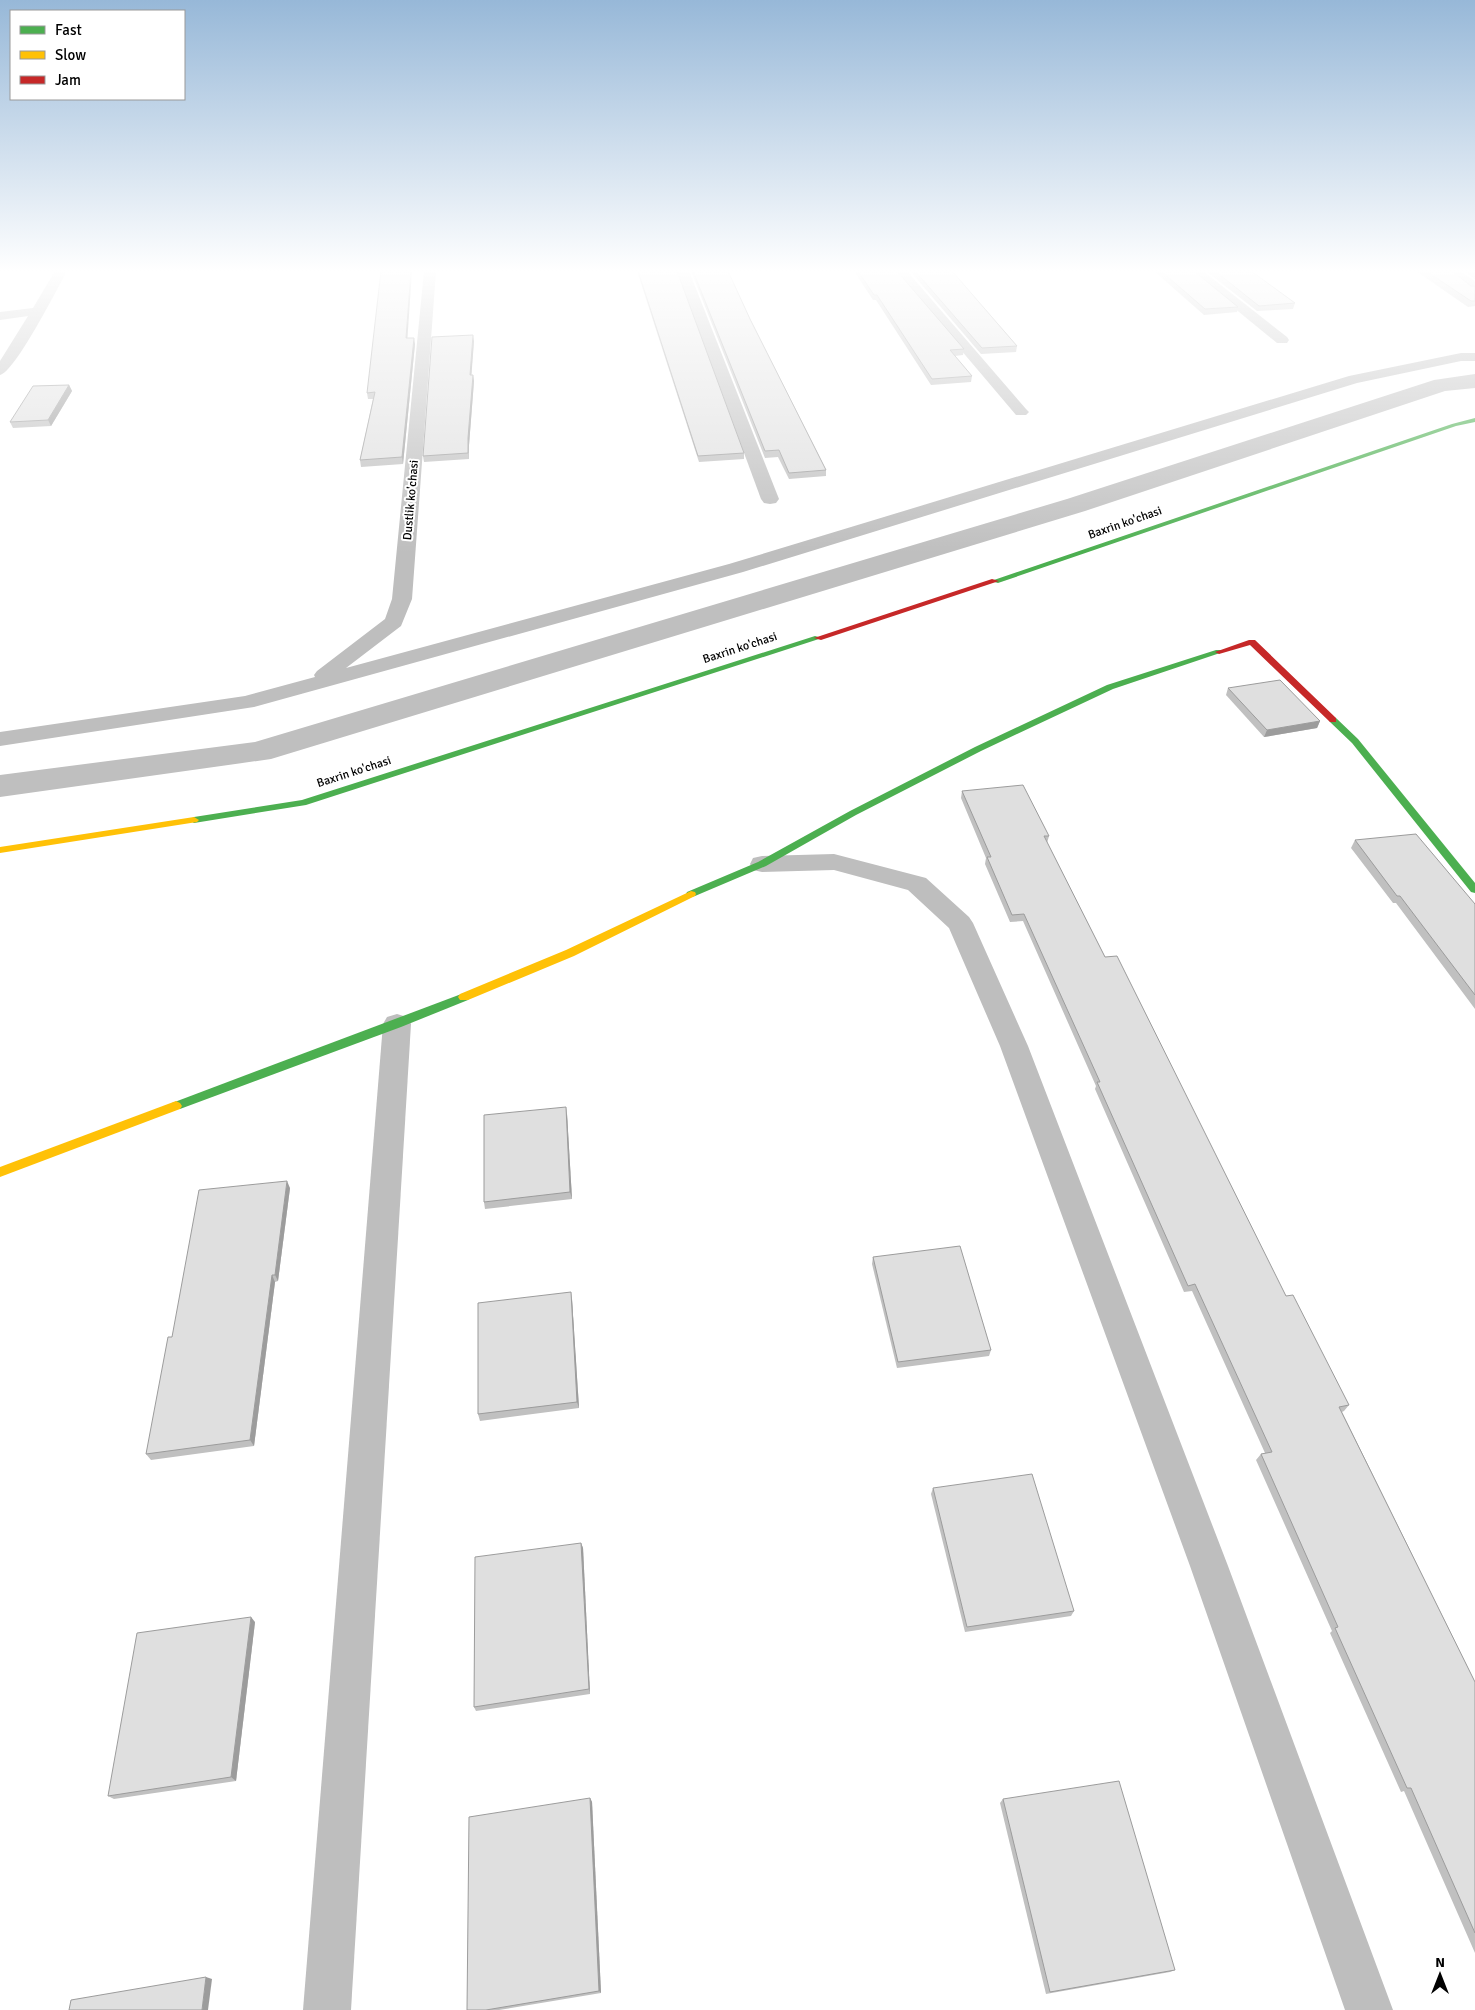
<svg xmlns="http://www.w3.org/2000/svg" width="1475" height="2010" font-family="Signika,sans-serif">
	<rect width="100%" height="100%" fill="#fff"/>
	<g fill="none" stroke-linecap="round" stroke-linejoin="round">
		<polygon fill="#bfbfbf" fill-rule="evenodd" points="1475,374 1475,388 1445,391 1085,511 271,759 0,797 0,775 255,742 1067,499 1434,380"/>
		<g fill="#bebebe" fill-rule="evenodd">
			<path d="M55 271H67C57 289 15 372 0 375V361L28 316 0 320V312L33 308Z"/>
			<polygon points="424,271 436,271 412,599 401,626 346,668 729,564 1349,376 1461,353 1475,353 1475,361 1461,361 1357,383 743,572 254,707 0,746 0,732 245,696 315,677 314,675 317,671 385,619 392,599"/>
			<polygon points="677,271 689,271 779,499 776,503 770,504 764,503 761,499"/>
			<polygon points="894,271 907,271 1026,409 1029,412 1026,415 1016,415"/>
			<polygon points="1189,271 1203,271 1287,337 1289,340 1287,343 1277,343"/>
			<polygon points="1445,271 1460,271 1475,281 1475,291 1470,290"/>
			<polygon points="834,854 926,878 969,917 973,923 1028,1046 1228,1566 1393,2010 1345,2010 1190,1566 1000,1046 949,928 908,890 834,870 762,872 753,870 750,864 753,858 762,856"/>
			<polygon points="397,1014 407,1017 411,1024 351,2010 303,2010 383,1024 387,1017"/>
		</g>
		<g fill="#4caf50" fill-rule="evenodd">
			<polygon points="1475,418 1475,422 1456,426 998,583 991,581 1452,424"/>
			<polygon points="815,636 822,638 306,805 194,823 189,820 194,817 302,800"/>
			<polygon points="1216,650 1222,650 1223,652 1113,689 981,751 856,815 766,866 695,896 691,897 686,894 687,892 758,862 850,811 975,747 1107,685"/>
			<polygon points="1333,717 1336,718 1358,739 1475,883 1475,893 1471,892 1352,743 1330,722 1329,720"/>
			<polygon points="464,993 468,994 470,997 468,1000 401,1027 180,1109 172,1109 170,1106 172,1103"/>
		</g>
		<g fill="#ffc107" fill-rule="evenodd">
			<polygon points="194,817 199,820 197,822 0,853 0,847"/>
			<polygon points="691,891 695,892 696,894 695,896 574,956 468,1000 460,1000 458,997 460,994 566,950"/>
			<polygon points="176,1101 180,1103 182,1106 180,1109 0,1177 0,1167"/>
		</g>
		<g fill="#c62828" fill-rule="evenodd">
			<polygon points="992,579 999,581 821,640 814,638"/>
			<polygon points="1249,640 1255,640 1336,718 1336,722 1330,722 1250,645 1219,654 1215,652"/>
		</g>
	</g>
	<g fill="#c0c0c0">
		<polygon points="637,271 677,271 744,453 744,459 699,462"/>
		<polygon points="691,271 728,271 750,319 826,470 826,476 789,479 778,457 765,458"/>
		<polygon points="854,271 897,271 964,349 963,355 955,356 972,376 971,382 931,385 876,300 873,300"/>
		<polygon points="910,271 952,271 1017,346 1016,352 981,354"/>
		<polygon points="1154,271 1194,271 1238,307 1237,312 1204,315"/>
		<polygon points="1206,271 1251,271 1295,303 1293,309 1257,311"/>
		<polygon points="1416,271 1452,271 1471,286 1475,286 1475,306 1468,307"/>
		<polygon points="1464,271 1475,271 1475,279"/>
		<polygon points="407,338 415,344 403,464 361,467 360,460 373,399 368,399 367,393"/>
		<polygon points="474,341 471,375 473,375 474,381 469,445 469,459 424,462 423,456"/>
		<polygon points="69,385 72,391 51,426 13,428 10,422"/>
		<polygon points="1228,688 1320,721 1317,728 1264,737 1226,695"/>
		<polygon points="962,791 1049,836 1047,843 1105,957 1286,1296 1349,1405 1344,1411 1342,1412 1475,1682 1475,1953 1404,1791 1401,1792 1330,1633 1332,1631 1256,1460 1261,1454 1265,1453 1192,1291 1184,1292 1095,1089 1096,1086 1023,921 1010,922 985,864 986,858 961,798"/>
		<polygon points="1355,840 1475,904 1475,1009 1396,903 1393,903 1351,848"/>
		<polygon points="567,1114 572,1199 485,1209 484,1202"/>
		<polygon points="290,1188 278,1281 275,1282 254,1446 151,1460 146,1454 172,1337"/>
		<polygon points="873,1257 991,1350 989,1356 897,1368 872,1264"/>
		<polygon points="572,1299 579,1408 480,1421 478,1414"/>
		<polygon points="933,1488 1074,1611 1071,1616 965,1632 931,1494"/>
		<polygon points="581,1543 583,1548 590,1694 476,1711 474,1707"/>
		<polygon points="255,1622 236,1781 114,1799 108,1796"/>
		<polygon points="590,1798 592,1802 601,1993 499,2010 467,2010"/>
		<polygon points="1003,1799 1175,1970 1170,1972 1046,1994 1000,1803"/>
	</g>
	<g fill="#9c9c9c">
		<polygon points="411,271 412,271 407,344 406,338"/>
		<polygon points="473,335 474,341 471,381 470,375"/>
		<polygon points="414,338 415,344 403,464 402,457"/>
		<polygon points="473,375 474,381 469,445 469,459 468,438"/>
		<polygon points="69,385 72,391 51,426 48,420"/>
		<polygon points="1320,721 1317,728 1264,737 1267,730"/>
		<polygon points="566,1107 567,1114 572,1199 570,1192"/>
		<polygon points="287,1181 290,1188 278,1281 275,1275"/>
		<polygon points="272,1275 275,1282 254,1446 250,1440"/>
		<polygon points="571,1292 572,1299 579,1408 577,1402"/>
		<polygon points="581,1543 583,1548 590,1694 589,1689"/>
		<polygon points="251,1617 255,1622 236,1781 231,1777"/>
		<polygon points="590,1798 592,1802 601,1993 599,1991"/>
		<polygon points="206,1977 212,1979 208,2010 202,2010"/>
	</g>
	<g fill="#dfdfdf" stroke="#9c9c9c">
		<polygon points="381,271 411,271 406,338 414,338 402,457 360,460 375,392 367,393"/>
		<polygon points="638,271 677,271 744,453 698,456"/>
		<polygon points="693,271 728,271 750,319 826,470 789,473 779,450 765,451"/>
		<polygon points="858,271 897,271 964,349 950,350 972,376 932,379 877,295 874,295"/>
		<polygon points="915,271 952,271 1017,346 982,348"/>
		<polygon points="1161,271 1194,271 1238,307 1205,309"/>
		<polygon points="1215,271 1251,271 1295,303 1259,306"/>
		<polygon points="1426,271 1452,271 1471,286 1475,286 1475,301 1471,301"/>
		<polygon points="473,335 470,375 473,375 468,438 468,453 423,456 432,337"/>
		<polygon points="69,385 48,420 10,422 33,386"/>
		<polygon points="1280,680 1320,721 1267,730 1228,688"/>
		<polygon points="1023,785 1049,836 1044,836 1105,957 1117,956 1286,1296 1293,1295 1349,1405 1339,1407 1475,1682 1475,1933 1411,1788 1407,1788 1335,1628 1338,1627 1261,1454 1272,1452 1195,1284 1188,1286 1097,1082 1100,1082 1024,914 1012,915 987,857 991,857 962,791"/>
		<polygon points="1416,834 1475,904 1475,995 1400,896 1397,896 1355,840"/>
		<polygon points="566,1107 570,1192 484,1202 484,1115"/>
		<polygon points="287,1181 275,1275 272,1275 250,1440 146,1454 168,1337 172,1337 199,1190"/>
		<polygon points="960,1246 991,1350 898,1362 873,1257"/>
		<polygon points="571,1292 577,1402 478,1414 478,1303"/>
		<polygon points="1032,1474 1074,1611 967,1627 933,1488"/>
		<polygon points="581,1543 589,1689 474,1707 475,1557"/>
		<polygon points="251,1617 231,1777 108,1796 137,1633"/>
		<polygon points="1119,1781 1175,1970 1050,1992 1003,1799"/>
		<polygon points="590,1798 599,1991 486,2010 467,2010 469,1817"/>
		<polygon points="206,1977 202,2010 69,2010 71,2000"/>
	</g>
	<linearGradient id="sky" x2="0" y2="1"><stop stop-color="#97b8d8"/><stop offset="0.49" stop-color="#fff"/><stop offset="1" stop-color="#fff" stop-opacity="0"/></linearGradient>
	<rect width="1475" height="553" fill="url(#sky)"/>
	<g text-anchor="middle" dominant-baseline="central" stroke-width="4" stroke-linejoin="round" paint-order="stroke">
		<g font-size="12" fill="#000" stroke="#fff">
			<text transform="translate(411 500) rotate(-85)">Dustlik ko'chasi</text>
			<text transform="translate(1125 523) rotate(-19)">Baxrin ko'chasi</text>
			<text transform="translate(740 648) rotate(-18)">Baxrin ko'chasi</text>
			<text transform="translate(354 772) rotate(-18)">Baxrin ko'chasi</text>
		</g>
	</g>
	<rect x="10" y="10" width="175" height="90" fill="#ffffff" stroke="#999999"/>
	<rect x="20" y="26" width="25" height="8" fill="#4caf50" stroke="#999999"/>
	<text x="55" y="35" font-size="15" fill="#000000">Fast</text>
	<rect x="20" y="51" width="25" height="8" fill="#ffc107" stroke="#999999"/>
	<text x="55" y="60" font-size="15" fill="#000000">Slow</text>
	<rect x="20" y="76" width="25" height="8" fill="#c62828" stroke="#999999"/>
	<text x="55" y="85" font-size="15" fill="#000000">Jam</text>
	<g transform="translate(1440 1975)" stroke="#ffffff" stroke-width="4" paint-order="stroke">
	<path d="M0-4L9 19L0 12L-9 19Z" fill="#000000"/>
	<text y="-8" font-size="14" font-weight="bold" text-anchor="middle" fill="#000000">N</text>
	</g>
</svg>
